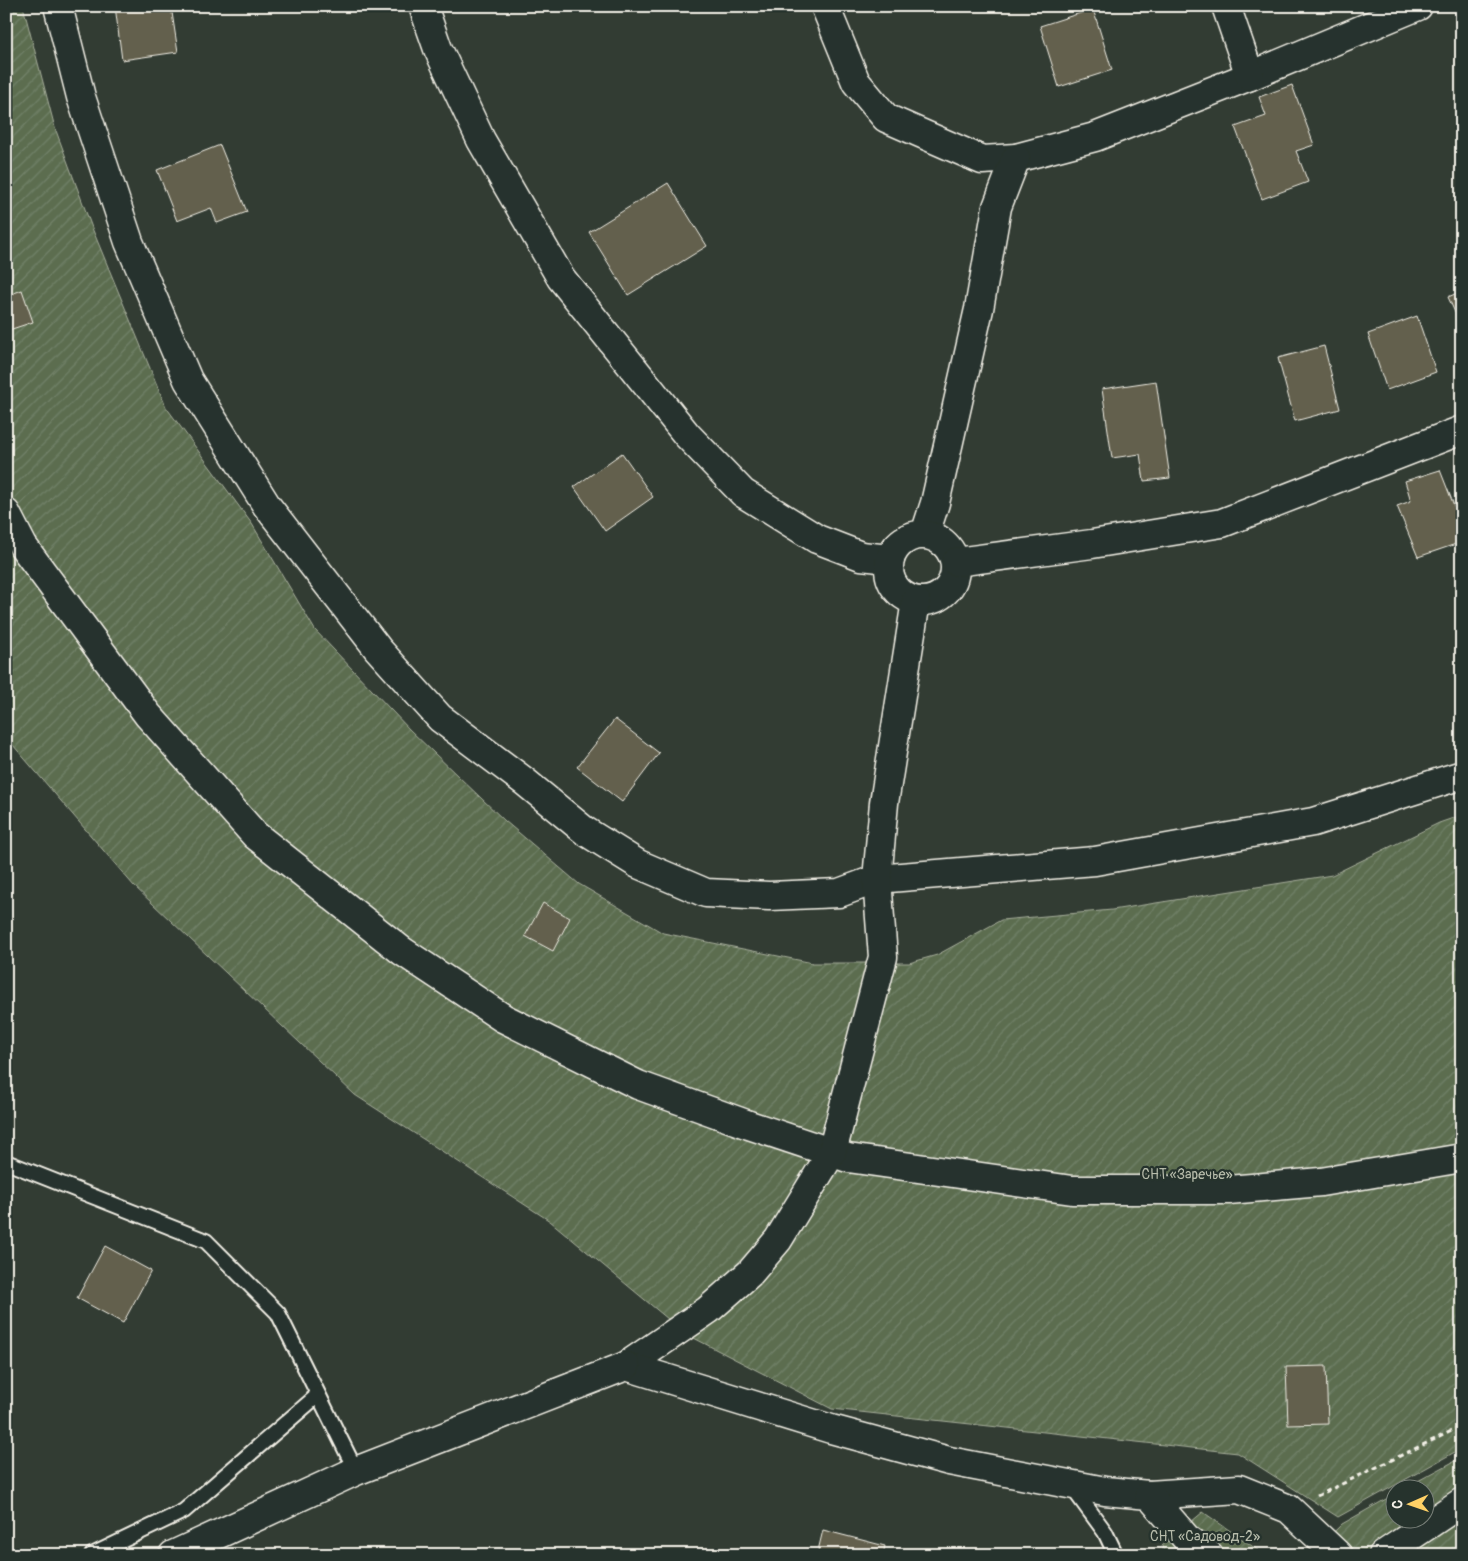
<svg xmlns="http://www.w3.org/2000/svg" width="1468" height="1561" font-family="Pangolin,sans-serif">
	<defs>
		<pattern id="garden-furrows" width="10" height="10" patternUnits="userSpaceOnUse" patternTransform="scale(1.25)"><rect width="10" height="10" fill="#5b6d50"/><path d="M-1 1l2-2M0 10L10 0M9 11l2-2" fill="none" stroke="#738269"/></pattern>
	</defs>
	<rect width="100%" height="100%" fill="#323c33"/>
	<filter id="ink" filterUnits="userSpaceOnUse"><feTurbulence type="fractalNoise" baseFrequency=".02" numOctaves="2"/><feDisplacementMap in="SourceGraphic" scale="10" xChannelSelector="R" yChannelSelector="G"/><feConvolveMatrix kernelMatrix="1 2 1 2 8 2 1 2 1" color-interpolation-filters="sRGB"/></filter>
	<g filter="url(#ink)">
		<g fill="url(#garden-furrows)" stroke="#a8af9c">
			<polygon points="6,6 23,6 55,128 92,228 166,407 252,524 315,630 410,730 505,821 579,884 663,933 813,963 909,963 937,955 1001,920 1112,910 1332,875 1439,823 1462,815 1462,1448 1338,1517 1238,1453 832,1409 686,1334 550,1221 355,1095 134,886 6,737"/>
			<polygon points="1462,1457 1462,1555 1310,1555 1342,1524 1395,1494 1396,1518 1426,1518 1426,1488 1405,1488"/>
			<polygon points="1203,1512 1265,1555 1165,1555 1162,1546"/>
		</g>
		<g fill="#63614d" stroke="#f4f1e8">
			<polygon points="115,6 171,6 178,52 122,60"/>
			<polygon points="1093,9 1112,70 1059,87 1040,26"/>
			<polygon points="1292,85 1314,145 1296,151 1308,182 1262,199 1235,127 1266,116 1259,97"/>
			<polygon points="220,145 247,212 217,223 211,208 177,221 157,170"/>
			<polygon points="668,183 707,246 628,295 589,232"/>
			<polygon points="22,290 33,322 6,331 6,296"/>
			<polygon points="1462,291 1462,328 1448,297"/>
			<polygon points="1417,316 1436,372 1387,390 1368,334"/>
			<polygon points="1324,346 1340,409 1295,421 1278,358"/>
			<polygon points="1156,381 1170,478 1144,481 1140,454 1112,458 1102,389"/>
			<polygon points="622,453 653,497 605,531 574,487"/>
			<polygon points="1440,470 1462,526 1462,542 1418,557 1397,506 1411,501 1405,481"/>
			<polygon points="615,719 659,753 622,802 577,767"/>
			<polygon points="543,903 570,918 553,951 525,936"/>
			<polygon points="105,1246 151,1271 123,1323 77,1298"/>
			<polygon points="1326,1366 1328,1424 1288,1425 1286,1367"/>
			<polygon points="823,1530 885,1546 883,1555 817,1555"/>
		</g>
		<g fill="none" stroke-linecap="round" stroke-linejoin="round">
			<g stroke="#f4f1e8" stroke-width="18">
				<g id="lane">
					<polyline points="6,1162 206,1241 278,1313 356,1471"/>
					<polyline points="1072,1487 1105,1532 1116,1555"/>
					<polyline points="92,1555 184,1511 318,1395"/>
				</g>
			</g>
			<g stroke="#f4f1e8" stroke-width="31">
				<g id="street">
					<polyline points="58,6 81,97 129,242 188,380 267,506 378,649 440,718 524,781 585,831 638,864 706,893 769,896 839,893 877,879 1095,861 1313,822 1462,775"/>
					<polyline points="423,6 438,49 481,140 561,278 687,435 743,493 817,539 861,556 890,559"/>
					<polyline points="825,6 856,82 886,118 982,160 1016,158 1095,137 1250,76 1418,6"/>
					<polyline points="1226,6 1250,76"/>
					<polyline points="6,513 23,546 148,715 255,835 402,951 503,1018 638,1085 749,1125 848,1158 1072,1190 1228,1190 1321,1182 1462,1158"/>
					<polyline points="925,534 935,503 979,309 997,207 1016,158"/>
					<circle cx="922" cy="568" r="33"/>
					<polyline points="956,562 1092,544 1222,523 1462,430"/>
					<polyline points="626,1366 708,1310 750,1273 778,1240 832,1152 883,957 877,879 884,803 916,601"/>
					<polyline points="626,1366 831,1429 949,1461 1105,1491 1149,1495 1239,1489 1289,1509 1338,1555"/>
					<polyline points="1149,1495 1187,1539 1209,1555"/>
					<polyline points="1383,1555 1462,1502"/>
				</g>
			</g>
			<g stroke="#f4f1e8" stroke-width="31">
				<polyline id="secondary" points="173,1555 356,1471 626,1366"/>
			</g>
			<polyline stroke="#f4f1e8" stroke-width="3" stroke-dasharray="5 4" stroke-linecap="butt" points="1317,1496 1462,1426"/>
			<use href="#lane" stroke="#26332d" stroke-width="14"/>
			<use href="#street" stroke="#26332d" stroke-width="28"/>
			<use href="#secondary" stroke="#26332d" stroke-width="28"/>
		</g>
	</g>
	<g text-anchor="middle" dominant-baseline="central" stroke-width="4.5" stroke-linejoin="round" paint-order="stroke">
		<g font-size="14" fill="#b7bcab" stroke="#26332d">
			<text x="1187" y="1174">СНТ «Заречье»</text>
			<text x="1205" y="1536">СНТ «Садовод-2»</text>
		</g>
	</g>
	<rect width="1468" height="1561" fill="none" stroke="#26332d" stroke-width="25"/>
	<rect x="12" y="12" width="1443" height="1536" fill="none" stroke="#f4f1e8" stroke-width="2" filter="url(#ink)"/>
	<g transform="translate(1410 1504) rotate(268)"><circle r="24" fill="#26332d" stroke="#787f78"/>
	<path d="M0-4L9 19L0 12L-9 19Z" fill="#ffd166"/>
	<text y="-8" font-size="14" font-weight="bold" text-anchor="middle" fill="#f4f1e8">С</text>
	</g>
</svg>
